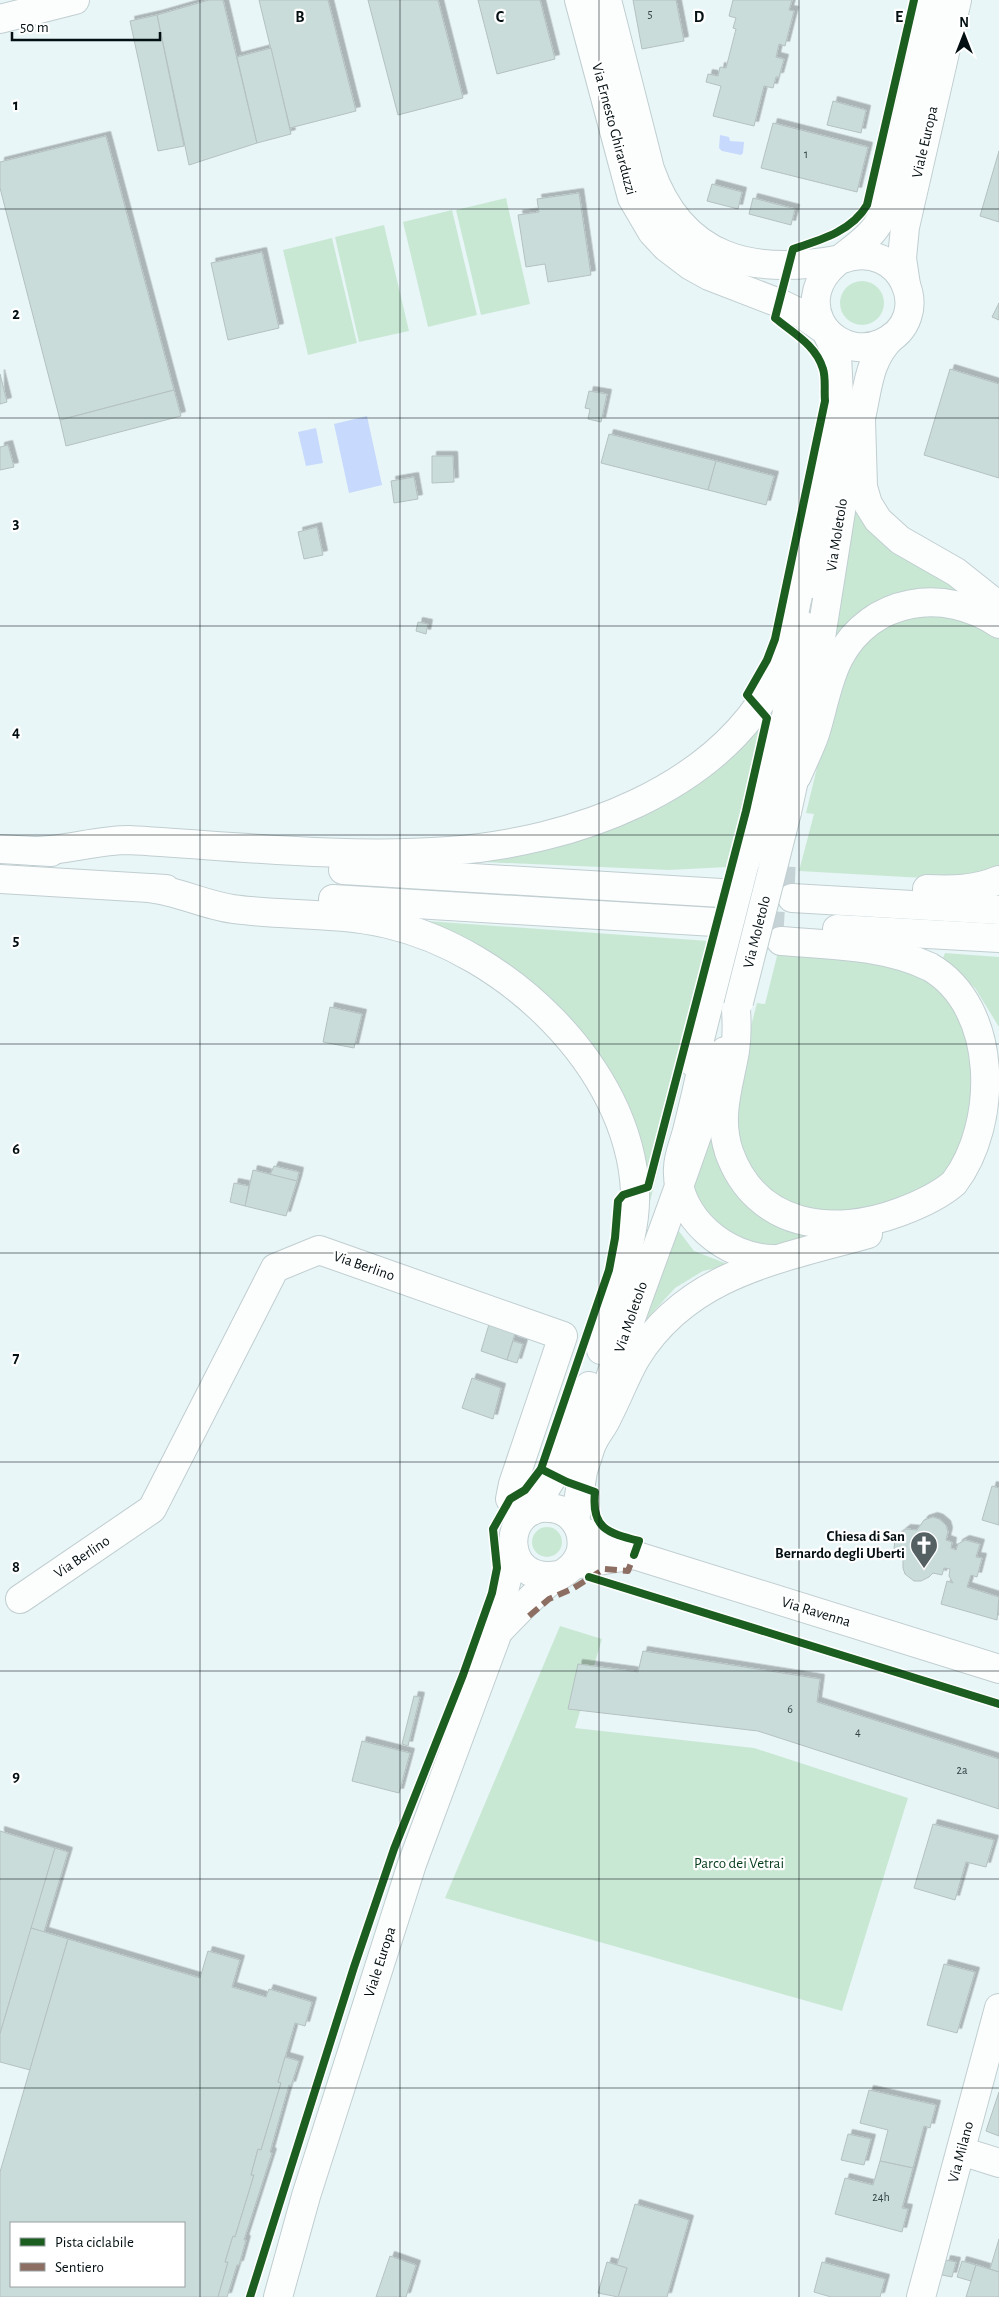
<svg xmlns="http://www.w3.org/2000/svg" width="999" height="2297" font-family="'Alegreya Sans',sans-serif">
	<defs>
		<filter id="shadow"><feDropShadow dx="4.5" dy="-4.5" stdDeviation="0" flood-color="#0004"/></filter>
	</defs>
	<rect width="100%" height="100%" fill="#e9f6f8"/>
	<g fill="#c9e8d4">
		<polygon points="506,198 530,304 481,315 456,210"/>
		<polygon points="452,210 477,315 428,327 403,222"/>
		<polygon points="384,225 409,331 359,342 335,237"/>
		<polygon points="332,238 357,343 308,355 283,250"/>
		<circle cx="862" cy="303" r="22"/>
		<polygon points="853,500 962,591 836,638 834,636"/>
		<polygon points="938,610 999,634 999,869 941,879 799,871 814,814 806,813 837,685 846,662 886,623"/>
		<polygon points="761,723 728,867 669,870 482,862 481,860 542,845"/>
		<polygon points="427,921 709,941 695,998 692,999 644,1182 611,1082 424,922"/>
		<polygon points="778,952 870,958 935,980 986,1051 956,1168 908,1199 830,1216 773,1196 740,1154 734,1091 757,1003 765,1004"/>
		<polygon points="945,953 999,957 999,1027 975,988 943,958"/>
		<polygon points="700,999 703,999 648,1209 649,1197"/>
		<polygon points="708,1129 715,1139 814,1236 783,1247 744,1245 702,1212 691,1179"/>
		<polygon points="675,1226 694,1251 730,1265 703,1271 675,1288 634,1333"/>
		<circle cx="547" cy="1542" r="15"/>
		<polygon points="560,1626 602,1639 575,1728 754,1748 908,1798 842,2011 445,1898"/>
	</g>
	<g fill="#c7d9fc">
		<polygon points="720,135 729,137 730,141 744,142 743,153 741,155 722,151 719,148"/>
		<polygon points="367,416 382,485 349,493 334,424"/>
		<polygon points="316,428 323,463 306,466 298,432"/>
	</g>
	<g fill="#c9dcda" stroke="#b4c1c0" fill-rule="evenodd" filter="url(#shadow)">
		<polygon points="209,0 223,0 257,143 189,165 157,15"/>
		<polygon points="259,0 328,0 356,111 290,128"/>
		<polygon points="368,0 438,0 463,98 398,115"/>
		<polygon points="478,0 540,0 555,59 497,74"/>
		<polygon points="633,0 676,0 684,41 642,49"/>
		<polygon points="733,0 792,0 789,10 794,11 785,46 779,44 776,57 784,59 779,77 776,77 773,88 764,86 754,126 713,116 721,86 706,82 708,74 718,76 720,67 726,68 736,29 733,28 736,18 729,16"/>
		<polygon points="157,15 184,146 158,151 130,21"/>
		<polygon points="271,48 291,134 257,143 237,57"/>
		<polygon points="833,101 866,110 861,133 827,125"/>
		<polygon points="773,123 868,147 857,192 761,168"/>
		<polygon points="106,136 174,390 60,420 0,188 0,162"/>
		<polygon points="999,151 999,222 980,216"/>
		<polygon points="712,184 742,192 738,209 707,201"/>
		<polygon points="579,193 591,275 548,282 545,264 526,267 518,215 539,212 537,199"/>
		<polygon points="753,198 795,209 791,225 749,214"/>
		<polygon points="262,252 279,328 228,340 211,263"/>
		<polygon points="999,303 999,320 992,317"/>
		<polygon points="950,369 999,384 999,478 924,455"/>
		<polygon points="0,374 7,402 0,404"/>
		<polygon points="174,390 181,416 66,446 60,420"/>
		<polygon points="589,391 607,394 601,422 588,419 590,409 585,408"/>
		<polygon points="609,434 716,461 708,490 601,463"/>
		<polygon points="8,445 14,467 0,470 0,447"/>
		<polygon points="432,456 453,456 454,482 432,483"/>
		<polygon points="716,461 774,476 766,505 708,490"/>
		<polygon points="414,477 418,499 394,503 391,481"/>
		<polygon points="317,527 323,555 304,559 298,532"/>
		<polygon points="418,622 428,624 426,634 416,631"/>
		<polygon points="330,1007 362,1014 354,1048 323,1042"/>
		<polygon points="274,1166 299,1172 297,1181 270,1175"/>
		<polygon points="253,1170 297,1181 286,1216 245,1206"/>
		<polygon points="234,1183 249,1186 245,1206 230,1202"/>
		<polygon points="490,1321 516,1330 507,1360 481,1351"/>
		<polygon points="513,1341 523,1344 517,1363 507,1360"/>
		<polygon points="472,1378 501,1388 493,1419 462,1408"/>
		<polygon points="992,1486 999,1488 999,1525 982,1520"/>
		<polygon points="933,1517 939,1519 946,1525 948,1532 946,1540 952,1542 951,1548 956,1550 958,1544 965,1540 980,1544 976,1557 982,1558 977,1577 971,1575 967,1587 999,1597 997,1620 941,1604 947,1581 953,1583 949,1576 950,1569 944,1568 942,1575 933,1573 929,1577 921,1581 914,1581 905,1574 903,1568 903,1559 894,1549 895,1538 906,1529 917,1530 924,1520"/>
		<polygon points="643,1651 820,1679 817,1702 999,1759 999,1809 758,1731 568,1709 578,1664 638,1672"/>
		<polygon points="414,1696 420,1697 408,1746 402,1744"/>
		<polygon points="362,1741 410,1753 399,1793 352,1781"/>
		<polygon points="933,1824 994,1840 986,1867 966,1862 955,1900 914,1888"/>
		<polygon points="0,1831 55,1848 0,2034"/>
		<polygon points="55,1848 68,1852 44,1932 31,1928"/>
		<polygon points="31,1928 68,1939 30,2070 0,2062 0,2034"/>
		<path d="M68 1939 200 1978 208 1951 240 1960 232 1987 266 1997 269 1989 312 2002 305 2026 295 2023 278 2082 281 2083 261 2150 258 2149 251 2175H254L235 2237 233 2236 225 2262H228L218 2297H0V2172ZM11 2223H184V2286H11Z"/>
		<polygon points="944,1964 975,1972 957,2033 927,2025"/>
		<polygon points="285,2057 299,2061 291,2086 289,2085 270,2152 272,2153 244,2240 246,2240 239,2265 237,2265 227,2297 218,2297 228,2262 225,2262 233,2236 235,2237 254,2175 251,2175 258,2149 261,2150 281,2083 278,2082"/>
		<polygon points="869,2090 936,2105 930,2128 924,2126 913,2168 880,2161 888,2130 860,2123"/>
		<polygon points="999,2092 999,2136 986,2131"/>
		<polygon points="848,2134 871,2139 864,2165 841,2160"/>
		<polygon points="880,2161 913,2168 902,2208 908,2209 902,2232 835,2214 845,2178 873,2185"/>
		<polygon points="635,2204 689,2220 667,2297 618,2297 627,2268 617,2265"/>
		<polygon points="999,2239 999,2272 990,2269"/>
		<polygon points="390,2256 416,2265 406,2297 376,2297"/>
		<polygon points="946,2260 956,2262 952,2277 942,2275"/>
		<polygon points="962,2261 976,2265 971,2281 957,2277"/>
		<polygon points="607,2262 627,2268 618,2297 598,2293"/>
		<polygon points="822,2262 885,2279 880,2297 831,2297 814,2292"/>
		<polygon points="976,2265 999,2272 999,2297 966,2297"/>
	</g>
	<g fill="none" stroke-linecap="round" stroke-linejoin="round">
		<g stroke="#c6d3d6" stroke-width="28" stroke-dasharray="28 14" stroke-linecap="butt">
			<polyline points="725,878 797,881"/>
			<polyline points="714,922 785,926"/>
		</g>
		<g stroke="#c1ced0" stroke-width="30">
			<g id="minor">
				<polyline points="579,0 632,198 652,232 666,247 691,266 709,276 779,303 800,313 826,331"/>
				<path d="M607 0 650 169C682 261 754 276 842 259"/>
				<polyline points="0,19 75,0"/>
				<polyline points="580,1530 634,1555 999,1669"/>
				<polyline points="574,1565 634,1555"/>
				<polyline points="20,1599 152,1509 275,1268 319,1250 563,1336 513,1484 510,1499 522,1518"/>
				<polyline points="961,2151 999,2163"/>
				<polyline points="921,2297 999,2008"/>
			</g>
		</g>
		<g stroke="#c1ced0" stroke-width="30">
			<g id="major">
				<path d="M842 259C902 237 937 318 882 343 850 358 812 332 816 297 820 261 861 252 878 224 889 205 892 180 897 159 910 106 922 53 933 0"/>
				<polyline points="906,285 902,258 905,227 957,0"/>
				<polyline points="811,584 810,560 839,395 837,355 826,331"/>
				<polyline points="763,812 783,731 804,626"/>
				<path d="M787 812 810 707 851 448C853 439 858 431 860 422 868 391 867 361 892 337"/>
				<polyline points="694,1063 710,999"/>
				<polyline points="532,1511 561,1463 589,1386"/>
				<path d="M575 1521 583 1471 595 1434 598 1413C638 1292 687 1174 725 1051"/>
				<path d="M498 1632C514 1615 529 1599 547 1584 555 1578 568 1572 574 1564 577 1560 580 1555 581 1550 583 1538 580 1525 570 1516 564 1511 557 1508 549 1508 501 1504 499 1585 558 1575"/>
				<polyline points="278,2297 306,2196 412,1864 498,1632 502,1599 514,1551"/>
			</g>
		</g>
		<g stroke="#c1ced0" stroke-width="30">
			<g id="highway">
				<polyline points="861,420 863,487 868,504 878,520 900,540 956,572 999,606"/>
				<path d="M797 776C803 762 810 748 815 734 823 709 827 681 839 658 871 597 945 587 999 624"/>
				<polyline points="0,849 51,852"/>
				<path d="M33 851C66 851 96 840 129 840 234 846 346 859 449 851 571 842 719 791 777 675 791 647 792 617 800 587 803 577 808 569 810 560"/>
				<polyline points="343,870 721,893"/>
				<polyline points="0,879 166,889"/>
				<path d="M149 888C178 891 204 905 233 909 285 916 337 912 388 924 505 951 629 1066 635 1191 637 1236 618 1277 606 1319 603 1329 604 1340 601 1350"/>
				<path d="M927 889C952 890 975 890 999 880"/>
				<polyline points="792,898 999,910"/>
				<polyline points="333,899 714,922"/>
				<polyline points="837,929 999,938"/>
				<path d="M736 1010C737 1024 737 1037 735 1051 729 1086 717 1116 729 1152 756 1228 834 1237 900 1212 919 1205 939 1196 954 1183 999 1124 999 1007 930 967 884 945 830 945 781 941"/>
				<path d="M700 1041 702 1060 701 1071C697 1091 692 1111 687 1131 684 1143 678 1156 678 1168 675 1217 727 1259 773 1259"/>
				<path d="M593 1442C597 1433 604 1426 608 1416 618 1397 625 1377 636 1358 688 1273 780 1259 868 1234"/>
			</g>
		</g>
		<use href="#minor" stroke="#fcfefe" stroke-width="28"/>
		<use href="#major" stroke="#fcfefe" stroke-width="28"/>
		<use href="#highway" stroke="#fcfefe" stroke-width="28"/>
		<g stroke="#c1ced0" stroke-width="30" stroke-linecap="butt">
			<g id="major-bridge">
				<polyline points="710,999 744,866 763,812"/>
				<polyline points="739,1002 787,812"/>
			</g>
		</g>
		<use href="#major-bridge" stroke="#fcfefe" stroke-width="28"/>
		<polyline stroke="#8d6e63" stroke-width="6" stroke-dasharray="12 6" stroke-linecap="butt" points="529,1616 549,1599 572,1589 604,1569 628,1571 634,1555"/>
		<g stroke="#fff" stroke-width="11">
			<g id="cycleway">
				<path d="M541 1469 567 1482 595 1492C591 1528 607 1533 639 1541L634 1555"/>
				<polyline points="589,1577 999,1704"/>
				<path d="M250 2297 354 1967 394 1849 463 1675 492 1593 497 1568 493 1529 510 1499 525 1490 541 1469 609 1270 615 1238 618 1201 623 1195 648 1187 746 811 767 718 747 695 767 660 775 639 825 401C824 391 826 378 823 369 816 345 793 333 775 318L793 249C821 240 852 231 867 205L914 0"/>
			</g>
		</g>
		<use href="#cycleway" stroke="#1b5e20" stroke-width="8"/>
	</g>
	<path fill="none" stroke="#030f12" stroke-width="1" stroke-opacity="0.55" d="M200 0V2297M400 0V2297M599 0V2297M799 0V2297M0 209H999M0 418H999M0 626H999M0 835H999M0 1044H999M0 1253H999M0 1462H999M0 1671H999M0 1879H999M0 2088H999"/>
	<defs>
		<g id="church-pin" transform="scale(1.4375)"><path d="M0 17L-7.5 6A9.5 9.5 0 1 1 7.5 6Z" fill="#546062" stroke="#fff"/><path d="M-1.2-6h2.4v3.5h3.3v2.4h-3.3V6h-2.4V-.1h-3.3v-2.4h3.3Z" fill="#fff"/></g>
	</defs>
	<g fill-rule="evenodd">
		<use href="#church-pin" x="924" y="1545"/>
	</g>
	<g text-anchor="middle" dominant-baseline="central" stroke-width="4.5" stroke-linejoin="round" paint-order="stroke">
		<g font-size="12" fill="#344244">
			<text x="650" y="14">5</text>
			<text x="806" y="154">1</text>
			<text x="790" y="1709">6</text>
			<text x="858" y="1732">4</text>
			<text x="962" y="1770">2a</text>
			<text x="881" y="2197">24h</text>
		</g>
		<g font-size="15" fill="#030f12" stroke="#fff">
			<text transform="translate(614 129) rotate(75)">Via Ernesto Ghirarduzzi</text>
			<text transform="translate(925 142) rotate(-77)">Viale Europa</text>
			<text transform="translate(837 535) rotate(-81)">Via Moletolo</text>
			<text transform="translate(757 932) rotate(-76)">Via Moletolo</text>
			<text transform="translate(364 1266) rotate(19)">Via Berlino</text>
			<text transform="translate(631 1317) rotate(-71)">Via Moletolo</text>
			<text transform="translate(82 1557) rotate(-34)">Via Berlino</text>
			<text transform="translate(816 1612) rotate(17)">Via Ravenna</text>
			<text transform="translate(380 1962) rotate(-72)">Viale Europa</text>
			<text transform="translate(961 2152) rotate(-75)">Via Milano</text>
		</g>
		<g font-size="15" font-weight="bold" fill="#030f12" stroke="#fff" text-anchor="end">
			<text x="905" y="1536">Chiesa di San<tspan x="905" dy="17">Bernardo degli Uberti</tspan></text>
		</g>
		<g font-size="15" fill="#053c19" stroke="#fff">
			<text x="739" y="1863">Parco dei Vetrai</text>
		</g>
	</g>
	<g font-size="16" text-anchor="middle" font-weight="bold" fill="#030f12" stroke="#fff" stroke-width="4.5" stroke-linejoin="round" paint-order="stroke">
		<text x="300" y="22">B</text>
		<text x="500" y="22">C</text>
		<text x="699" y="22">D</text>
		<text x="899" y="22">E</text>
		<text x="16" y="110">1</text>
		<text x="16" y="319">2</text>
		<text x="16" y="528">3</text>
		<text x="16" y="737">4</text>
		<text x="16" y="945">5</text>
		<text x="16" y="1154">6</text>
		<text x="16" y="1363">7</text>
		<text x="16" y="1572">8</text>
		<text x="16" y="1781">9</text>
	</g>
	<rect x="10" y="2222" width="175" height="65" fill="#ffffff" stroke="#9a9fa0"/>
	<rect x="20" y="2238" width="25" height="8" fill="#1b5e20" stroke="#9a9fa0"/>
	<text x="55" y="2247" font-size="15" fill="#030f12">Pista ciclabile</text>
	<rect x="20" y="2263" width="25" height="8" fill="#8d6e63" stroke="#9a9fa0"/>
	<text x="55" y="2272" font-size="15" fill="#030f12">Sentiero</text>
	<g transform="translate(964 35)" stroke="#ffffff" stroke-width="4" paint-order="stroke">
	<path d="M0-4L9 19L0 12L-9 19Z" fill="#030f12"/>
	<text y="-8" font-size="14" font-weight="bold" text-anchor="middle" fill="#030f12">N</text>
	</g>
	<path d="M12 32v8h148v-8" fill="none" stroke="#030f12" stroke-width="2.5"/>
	<text x="20" y="32" font-size="15" fill="#030f12" stroke="#ffffff" stroke-width="4" paint-order="stroke">50 m</text>
</svg>
